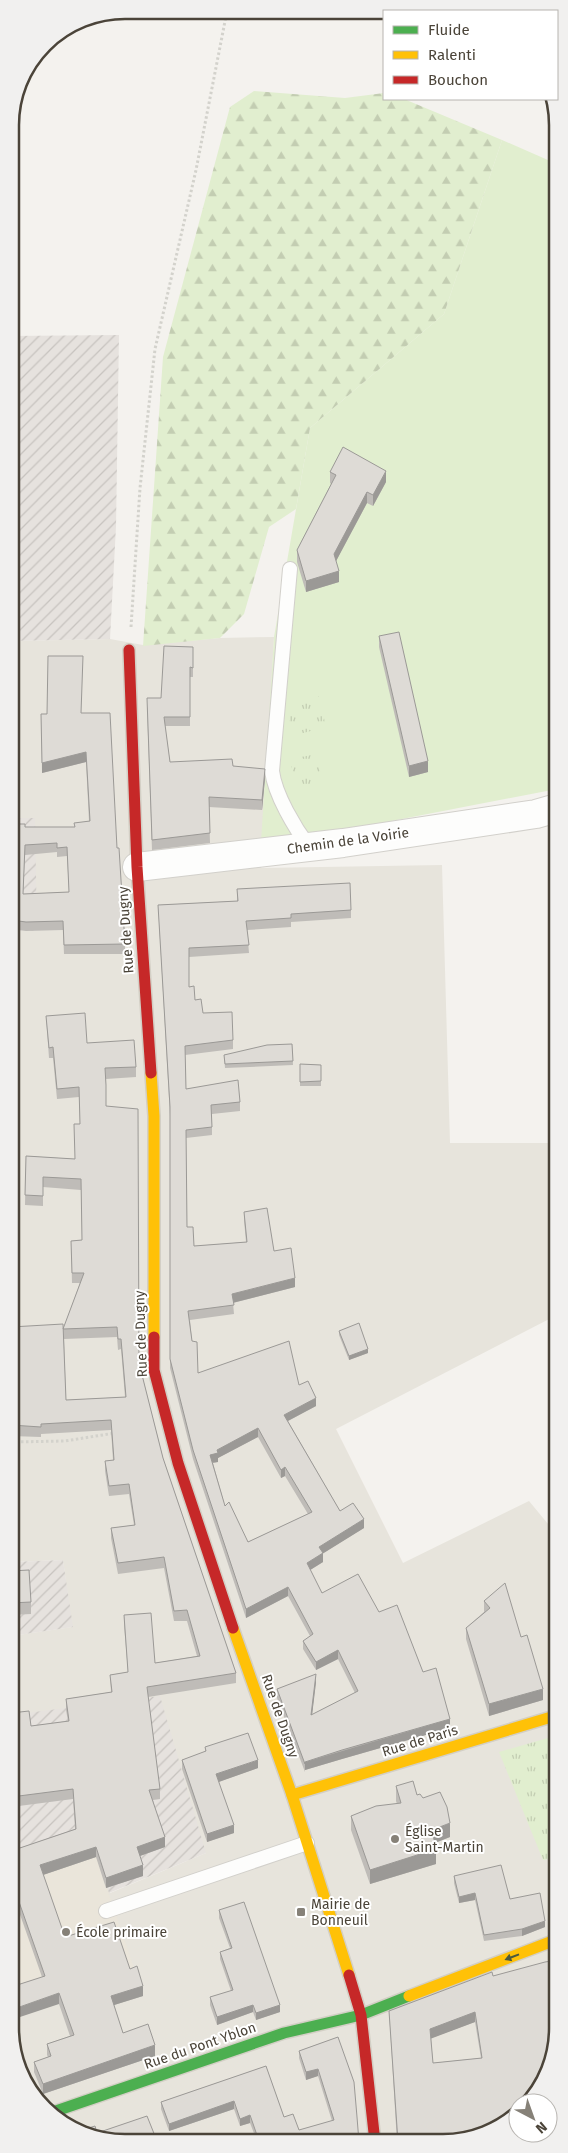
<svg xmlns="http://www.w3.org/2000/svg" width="568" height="2153" font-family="'Fira Sans',sans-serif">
	<defs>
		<pattern id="industrial-furrows" width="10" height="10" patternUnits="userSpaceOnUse" patternTransform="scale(1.25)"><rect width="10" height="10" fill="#e6e2de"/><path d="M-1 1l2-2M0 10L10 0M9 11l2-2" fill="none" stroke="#c7c3bf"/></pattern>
		<pattern id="forest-firs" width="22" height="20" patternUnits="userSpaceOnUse" patternTransform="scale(1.25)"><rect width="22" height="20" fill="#e1eecf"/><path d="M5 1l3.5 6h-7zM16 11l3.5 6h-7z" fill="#c3cdb2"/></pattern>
		<pattern id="park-tufts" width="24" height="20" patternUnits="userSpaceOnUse" patternTransform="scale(1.25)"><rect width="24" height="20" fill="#e1eecf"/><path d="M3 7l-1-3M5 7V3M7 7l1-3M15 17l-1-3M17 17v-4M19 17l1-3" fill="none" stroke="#c3cdb2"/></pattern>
	</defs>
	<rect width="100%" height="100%" fill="#f4f2ee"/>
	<polygon fill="#e7e4dc" points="274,637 261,868 442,865 450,1143 552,1143 557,1154 557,1315 336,1429 403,1563 529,1501 558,1536 558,2035 518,2103 500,2128 458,2142 102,2141 43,2109 11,2043 11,1861 89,1835 110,1893 206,1853 11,1715 11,1636 72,1627 63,1560 11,1562 11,930 36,930 34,818 11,818 10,641 110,639 143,645 220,638"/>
	<g fill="url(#industrial-furrows)">
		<polygon points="119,335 116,526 110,639 10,641 10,336"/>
		<polygon points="11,818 35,818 37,931 11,930"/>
		<polygon points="63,1560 73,1627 11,1636 11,1562"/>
		<polygon points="160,1696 206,1853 109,1893 90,1833 11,1860 11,1715"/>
	</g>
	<polygon fill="#eae5da" points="89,1835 137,1977 11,2020 11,1861"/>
	<polygon fill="#e1eecf" points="502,140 557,164 557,789 340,831 261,842 274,637 310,428 444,314"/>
	<polygon fill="url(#forest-firs)" points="254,91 345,98 384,93 384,99 404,99 502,140 444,314 310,428 296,509 269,527 244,614 220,638 143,646 163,357 230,107"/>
	<g fill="url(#park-tufts)">
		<polygon points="319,696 326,727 288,737 291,702"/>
		<polygon points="317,754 323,787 297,792 290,759"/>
		<polygon points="558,1735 558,1857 543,1860 499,1752"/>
	</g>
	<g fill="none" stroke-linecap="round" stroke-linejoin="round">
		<g stroke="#d2d0cb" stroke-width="16">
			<g id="lane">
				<path d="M290 569 272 771C275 795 295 828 309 847"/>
				<polyline points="106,1911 307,1843"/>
			</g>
		</g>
		<g stroke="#d2d0cb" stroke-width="30">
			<polyline id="street" points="137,867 343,843 536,814 557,808"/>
		</g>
		<g stroke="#d3cfc5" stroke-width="14">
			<polyline id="fast" points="50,2113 284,2033 361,2015 409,1996"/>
		</g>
		<g stroke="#d3cfc5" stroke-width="14">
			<g id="slow">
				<polyline points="151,1073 154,1116 154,1337"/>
				<polyline points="233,1628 292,1795 349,1975"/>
				<polyline points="292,1795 558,1715"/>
				<polyline points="409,1996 558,1939"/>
			</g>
		</g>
		<g stroke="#d3cfc5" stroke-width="14">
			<g id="jam">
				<polyline points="129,650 137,867 151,1073"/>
				<polyline points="154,1337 154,1370 178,1463 233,1628"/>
				<polyline points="349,1975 361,2015 375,2142"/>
			</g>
		</g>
		<g stroke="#d3d2cc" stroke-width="3" stroke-dasharray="2.5 2.5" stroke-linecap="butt">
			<polyline points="131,627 140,488 155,349 196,170 227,11"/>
			<polyline points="11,1442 65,1441 115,1433"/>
		</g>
		<use href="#lane" stroke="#fdfdfc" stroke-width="14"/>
		<use href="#street" stroke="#fdfdfc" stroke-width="28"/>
		<use href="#fast" stroke="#4caf50" stroke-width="11"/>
		<use href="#slow" stroke="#ffc107" stroke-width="11"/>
		<use href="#jam" stroke="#c62828" stroke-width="11"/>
	</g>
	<g fill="#bfbcb8" fill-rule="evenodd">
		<polygon points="330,472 386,482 373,506 367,503 336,561 339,582 306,592 297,562 297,550 331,484 330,483"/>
		<polygon points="10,561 16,562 16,622 10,622"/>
		<polygon points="379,636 428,772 409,777 379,647"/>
		<polygon points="193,647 193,677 190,677 190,726 165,726 170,762 233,766 265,778 262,810 209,807 210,843 152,850 147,708 161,698"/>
		<path d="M82 713 117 848 125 944V954H64L63 930 26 931 11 929V824L25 827H74L89 821 86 762 42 773 41 714ZM57 852V857L67 856 69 892 23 894 25 855Z"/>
		<path d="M237 889 351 910V918L291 922V927L247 930 249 953 189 957V987L195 1000 203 1013 233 1040V1049L185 1055 186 1089 240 1102V1111L212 1114V1135L186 1138 187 1227 194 1246 246 1242 244 1220V1212L274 1251 295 1287 233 1303 234 1314 190 1320 192 1341 198 1373 299 1385 316 1406 288 1421 340 1511 364 1528 323 1553V1562L310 1570 322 1593 379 1612 423 1672 450 1728 342 1759 305 1770V1772L277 1698V1689L316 1682 312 1715 355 1693 338 1659 316 1670 303 1649V1641L310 1636 288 1596 246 1618 193 1459 170 1368V1116L158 905 237 901ZM258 1437 281 1478 285 1476 308 1514 248 1542 225 1506 213 1463 218 1462V1458Z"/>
		<path d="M46 1016 87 1043 136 1067V1077L106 1079V1106L139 1363 163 1458 236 1673V1683L148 1697 160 1789V1799L153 1800 165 1847 140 1856 143 1876 106 1888 96 1857 43 1875 65 1937 130 1969 143 1996 114 2005 123 2033 155 2056 43 2094 34 2072V2062L48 2057 47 2055V2044L70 2036 59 2004 42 1977 11 1889V1851L75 1829 73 1799 11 1807V1713L31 1726 68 1721 66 1710V1699L111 1692 110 1675 128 1672 124 1625V1615L155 1663 197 1656 187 1621H174L164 1568 118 1574 111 1538V1528L134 1525 129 1494 109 1496 105 1471V1461L113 1460 111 1430 41 1434V1437L11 1436V1327L63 1330 80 1283H72L71 1241 82 1240 81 1190 43 1187V1206L25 1205 26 1156 75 1159 80 1124 79 1097 57 1099 53 1058H49ZM117 1337 118 1350 121 1349 125 1397 66 1400 64 1339Z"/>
		<polygon points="292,1044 293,1065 225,1068 224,1055"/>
		<polygon points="300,1064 321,1065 321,1086 300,1086"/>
		<polygon points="339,1331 368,1353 349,1360 339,1335"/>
		<polygon points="11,1571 31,1602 31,1614 11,1615"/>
		<polygon points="484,1601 521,1637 543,1700 489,1716 466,1639 466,1628 484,1612"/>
		<polygon points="205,1747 258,1768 218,1782 234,1833 207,1842 182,1769 182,1760 205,1752"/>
		<polygon points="396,1786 423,1798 450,1837 435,1843 436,1864 370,1884 351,1830 351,1816 397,1804 396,1801"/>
		<polygon points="454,1876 510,1899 545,1927 522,1936 484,1941 475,1900 459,1903 454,1883"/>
		<polygon points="219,1910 280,2012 256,2020 253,2012 217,2025 210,2005 210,1997 231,1991 220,1959 220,1952 230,1948 219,1918"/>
		<path d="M493 1976 558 2035 530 2103 458 2142H397L389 2011ZM475 2022 481 2058 433 2063 431 2038Z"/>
		<polygon points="338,2037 359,2142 257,2141 250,2123 240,2126 234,2109 169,2131 161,2109 161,2102 266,2066 284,2117 299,2130 332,2121 318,2076 306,2080 299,2058 299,2051"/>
	</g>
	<g fill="#9b9996">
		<polygon points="386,471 386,482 373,506 373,495"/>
		<polygon points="367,492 367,503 334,565 334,554"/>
		<polygon points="339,571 339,582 306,592 306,581"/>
		<polygon points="86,752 86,762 42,773 42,763"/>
		<polygon points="428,761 428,772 409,777 409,766"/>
		<polygon points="265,769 265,778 262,810 262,800"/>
		<polygon points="295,1278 295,1287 232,1303 232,1294"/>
		<polygon points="368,1349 368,1353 349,1360 349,1356"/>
		<polygon points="316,1398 316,1406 284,1423 284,1415"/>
		<polygon points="258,1428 258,1437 218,1458 218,1462 210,1463 210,1455 217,1450"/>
		<polygon points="285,1467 285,1476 281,1478 281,1470"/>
		<polygon points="364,1519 364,1528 319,1556 319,1547"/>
		<polygon points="323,1553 323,1562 307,1572 307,1563"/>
		<polygon points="288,1587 288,1596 246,1618 246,1609"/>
		<polygon points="338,1650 338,1659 316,1670 316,1662"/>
		<polygon points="316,1674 316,1682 311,1724 311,1715"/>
		<polygon points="543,1689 543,1700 489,1716 489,1704"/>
		<polygon points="450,1719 450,1728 342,1759 305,1770 305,1772 305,1762"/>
		<polygon points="258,1760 258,1768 216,1783 216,1774"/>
		<polygon points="450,1823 450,1837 432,1844 432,1830"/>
		<polygon points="234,1825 234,1833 207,1842 207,1834"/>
		<polygon points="165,1837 165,1847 137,1857 137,1847"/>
		<polygon points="96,1847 96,1857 40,1876 40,1865"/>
		<polygon points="436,1849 436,1864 370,1884 370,1870"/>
		<polygon points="143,1865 143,1876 106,1888 106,1878"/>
		<polygon points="475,1893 475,1900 459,1903 459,1897"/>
		<polygon points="545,1921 545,1927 522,1936 522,1929"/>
		<polygon points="143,1986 143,1996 111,2006 111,1996"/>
		<polygon points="59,1993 59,2004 11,2020 11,2010"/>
		<polygon points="253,2005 253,2012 217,2025 217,2017"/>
		<polygon points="280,2005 280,2012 256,2020 256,2013"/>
		<polygon points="475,2012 475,2022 430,2039 430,2029"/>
		<polygon points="155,2045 155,2056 43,2094 43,2084"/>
		<polygon points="318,2069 318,2076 306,2080 306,2072"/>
		<polygon points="234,2101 234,2109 169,2131 169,2124"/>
		<polygon points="250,2115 250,2123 240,2126 240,2119"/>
	</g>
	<g fill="#dedbd6" stroke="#9b9996" fill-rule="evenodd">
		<polygon points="343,447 386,471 373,495 367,492 334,554 339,571 306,581 297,550 336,475 330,472"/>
		<polygon points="10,561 16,562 16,608 10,607"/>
		<polygon points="399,632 428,761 409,766 379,636"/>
		<polygon points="164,646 193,647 193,668 190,667 190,717 164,717 170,762 232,759 233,766 265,769 262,800 209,797 210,833 152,840 147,698 161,698"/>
		<path d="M48 656H83L81 713H110L117 848H119L125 944 64 945 63 921 26 922 11 920V824H25V827H75L74 823 90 821 86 752 42 763 41 714H47ZM57 843V848L67 847 69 892 23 894 25 845Z"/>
		<path d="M350 883 351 910 291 914V918L246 921 249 945 189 948V987L194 986 195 1000 201 999 203 1013 232 1012 233 1040 185 1046 186 1089 238 1080 240 1102 211 1105 212 1127 186 1130 187 1227H193L194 1246 247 1242 244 1212 267 1208 274 1251 291 1248 295 1278 232 1294 234 1305 188 1311 192 1341 197 1342 198 1373 289 1341 299 1385 308 1381 316 1398 284 1415 340 1511 353 1503 364 1519 319 1547 323 1553 307 1563 322 1593 358 1574 379 1612 397 1605 423 1672 436 1668 450 1719 342 1750 305 1762V1764L277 1689 316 1674 311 1715 358 1691 338 1650 316 1662 303 1641 313 1634 288 1587 246 1609 193 1450 170 1359V1107L158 905 238 901 237 889ZM258 1428 281 1470 285 1467 312 1512 248 1542 229 1502 225 1506 210 1455 218 1453 217 1450Z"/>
		<polygon points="85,1013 87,1043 134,1040 136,1067 105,1068 106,1085 106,1106 138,1109 139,1363 163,1458 236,1673 147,1687 160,1789 149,1790 165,1837 137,1847 143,1865 106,1878 96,1847 40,1865 65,1937 114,1922 130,1969 137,1966 143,1986 111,1996 123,2033 148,2024 155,2045 43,2084 34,2062 51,2056 47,2044 74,2035 59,1993 11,2010 11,1987 45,1976 11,1879 11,1851 76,1829 73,1789 11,1797 11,1713 29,1711 31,1726 69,1721 66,1699 112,1692 110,1675 128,1672 124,1615 151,1613 155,1663 200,1656 187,1610 174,1611 164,1557 118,1563 111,1528 135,1525 129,1484 109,1486 105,1461 114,1460 111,1420 41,1424 41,1427 11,1425 11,1327 63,1324 66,1400 126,1397 121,1339 118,1339 117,1327 63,1329 84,1273 72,1273 71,1241 82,1240 81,1179 43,1177 43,1196 25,1195 26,1156 75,1159 74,1124 80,1124 79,1087 57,1089 53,1047 49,1048 46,1016"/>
		<polygon points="292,1044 293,1061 225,1064 224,1055 267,1045"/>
		<polygon points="300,1064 321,1065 321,1081 300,1082"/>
		<polygon points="359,1323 368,1349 349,1356 339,1331"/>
		<polygon points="29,1570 31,1602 11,1603 11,1571"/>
		<polygon points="505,1583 521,1637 527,1635 543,1689 489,1704 466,1628 490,1608 484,1601"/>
		<polygon points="248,1733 258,1760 216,1774 234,1825 207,1834 182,1760 206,1751 205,1747"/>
		<polygon points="413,1781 417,1795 420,1794 423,1798 440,1792 447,1807 450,1823 432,1830 436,1849 370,1870 351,1816 376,1806 401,1803 396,1786"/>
		<polygon points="501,1865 510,1899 540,1893 545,1921 522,1929 484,1935 475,1893 459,1897 454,1876"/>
		<polygon points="244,1902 280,2005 256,2013 253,2005 217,2017 210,1997 233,1990 220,1952 232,1948 219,1910"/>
		<path d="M558 1960V2035L537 2084 534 2085 535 2089 530 2103H518V2113L500 2128 458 2142H398L389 2011 492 1972 493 1976 545 1962ZM475 2012 482 2058 433 2063 430 2029Z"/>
		<polygon points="338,2037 354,2082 357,2117 359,2142 259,2141 250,2115 240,2119 234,2101 169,2124 161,2102 266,2066 284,2117 293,2114 299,2130 334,2120 318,2069 306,2072 299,2051"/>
		<polygon points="147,2116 157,2141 102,2141 82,2130 95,2126 97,2133"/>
	</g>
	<defs><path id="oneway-solid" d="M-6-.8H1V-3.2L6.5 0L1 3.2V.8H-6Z" transform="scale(1.25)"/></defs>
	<use fill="#4b593e" href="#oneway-solid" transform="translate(512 1957) rotate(159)"/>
	<g fill="#868178" stroke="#fff" stroke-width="2">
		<circle cx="395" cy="1839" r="5"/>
		<rect x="296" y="1907" width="10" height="10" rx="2.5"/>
		<circle cx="66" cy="1932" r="5"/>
	</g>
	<g text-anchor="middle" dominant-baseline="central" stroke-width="4" stroke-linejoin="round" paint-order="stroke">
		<g font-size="14" fill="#4b4439" stroke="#fff">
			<text transform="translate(348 841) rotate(-8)">Chemin de la Voirie</text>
			<text transform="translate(126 930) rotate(-94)">Rue de Dugny</text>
			<text transform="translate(141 1334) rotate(-92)">Rue de Dugny</text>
			<text transform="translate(280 1716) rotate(71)">Rue de Dugny</text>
			<text transform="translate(420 1741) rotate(-17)">Rue de Paris</text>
			<text transform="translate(200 2046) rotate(-19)">Rue du Pont Yblon</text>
		</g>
		<g font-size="14" fill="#4b4439" stroke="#fff" text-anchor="start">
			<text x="405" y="1831">Église<tspan x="405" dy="16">Saint-Martin</tspan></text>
			<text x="311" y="1904">Mairie de<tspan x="311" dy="16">Bonneuil</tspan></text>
			<text x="76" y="1932">École primaire</text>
		</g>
	</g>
	<path d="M0 0H568V2153H0ZM125 19H443A106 106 0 0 1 549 125V2028A106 106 0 0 1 443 2134H125A106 106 0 0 1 19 2028V125A106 106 0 0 1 125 19Z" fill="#f1f0ef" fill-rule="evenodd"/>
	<path fill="none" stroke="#4b4439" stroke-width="2.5" d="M125 19H443A106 106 0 0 1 549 125V2028A106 106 0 0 1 443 2134H125A106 106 0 0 1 19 2028V125A106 106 0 0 1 125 19Z"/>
	<rect x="383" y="10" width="175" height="90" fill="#ffffff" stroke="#b7b4b0"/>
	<rect x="393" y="26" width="25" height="8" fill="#4caf50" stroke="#b7b4b0"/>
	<text x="428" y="35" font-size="15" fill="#4b4439">Fluide</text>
	<rect x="393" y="51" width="25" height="8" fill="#ffc107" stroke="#b7b4b0"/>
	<text x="428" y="60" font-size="15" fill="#4b4439">Ralenti</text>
	<rect x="393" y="76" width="25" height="8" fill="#c62828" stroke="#b7b4b0"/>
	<text x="428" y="85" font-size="15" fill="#4b4439">Bouchon</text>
	<g transform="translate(533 2118) rotate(139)"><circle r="24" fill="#ffffff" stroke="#b7b4b0"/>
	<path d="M0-4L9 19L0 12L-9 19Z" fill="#868178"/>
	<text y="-8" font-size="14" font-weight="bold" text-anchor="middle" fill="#4b4439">N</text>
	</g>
</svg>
